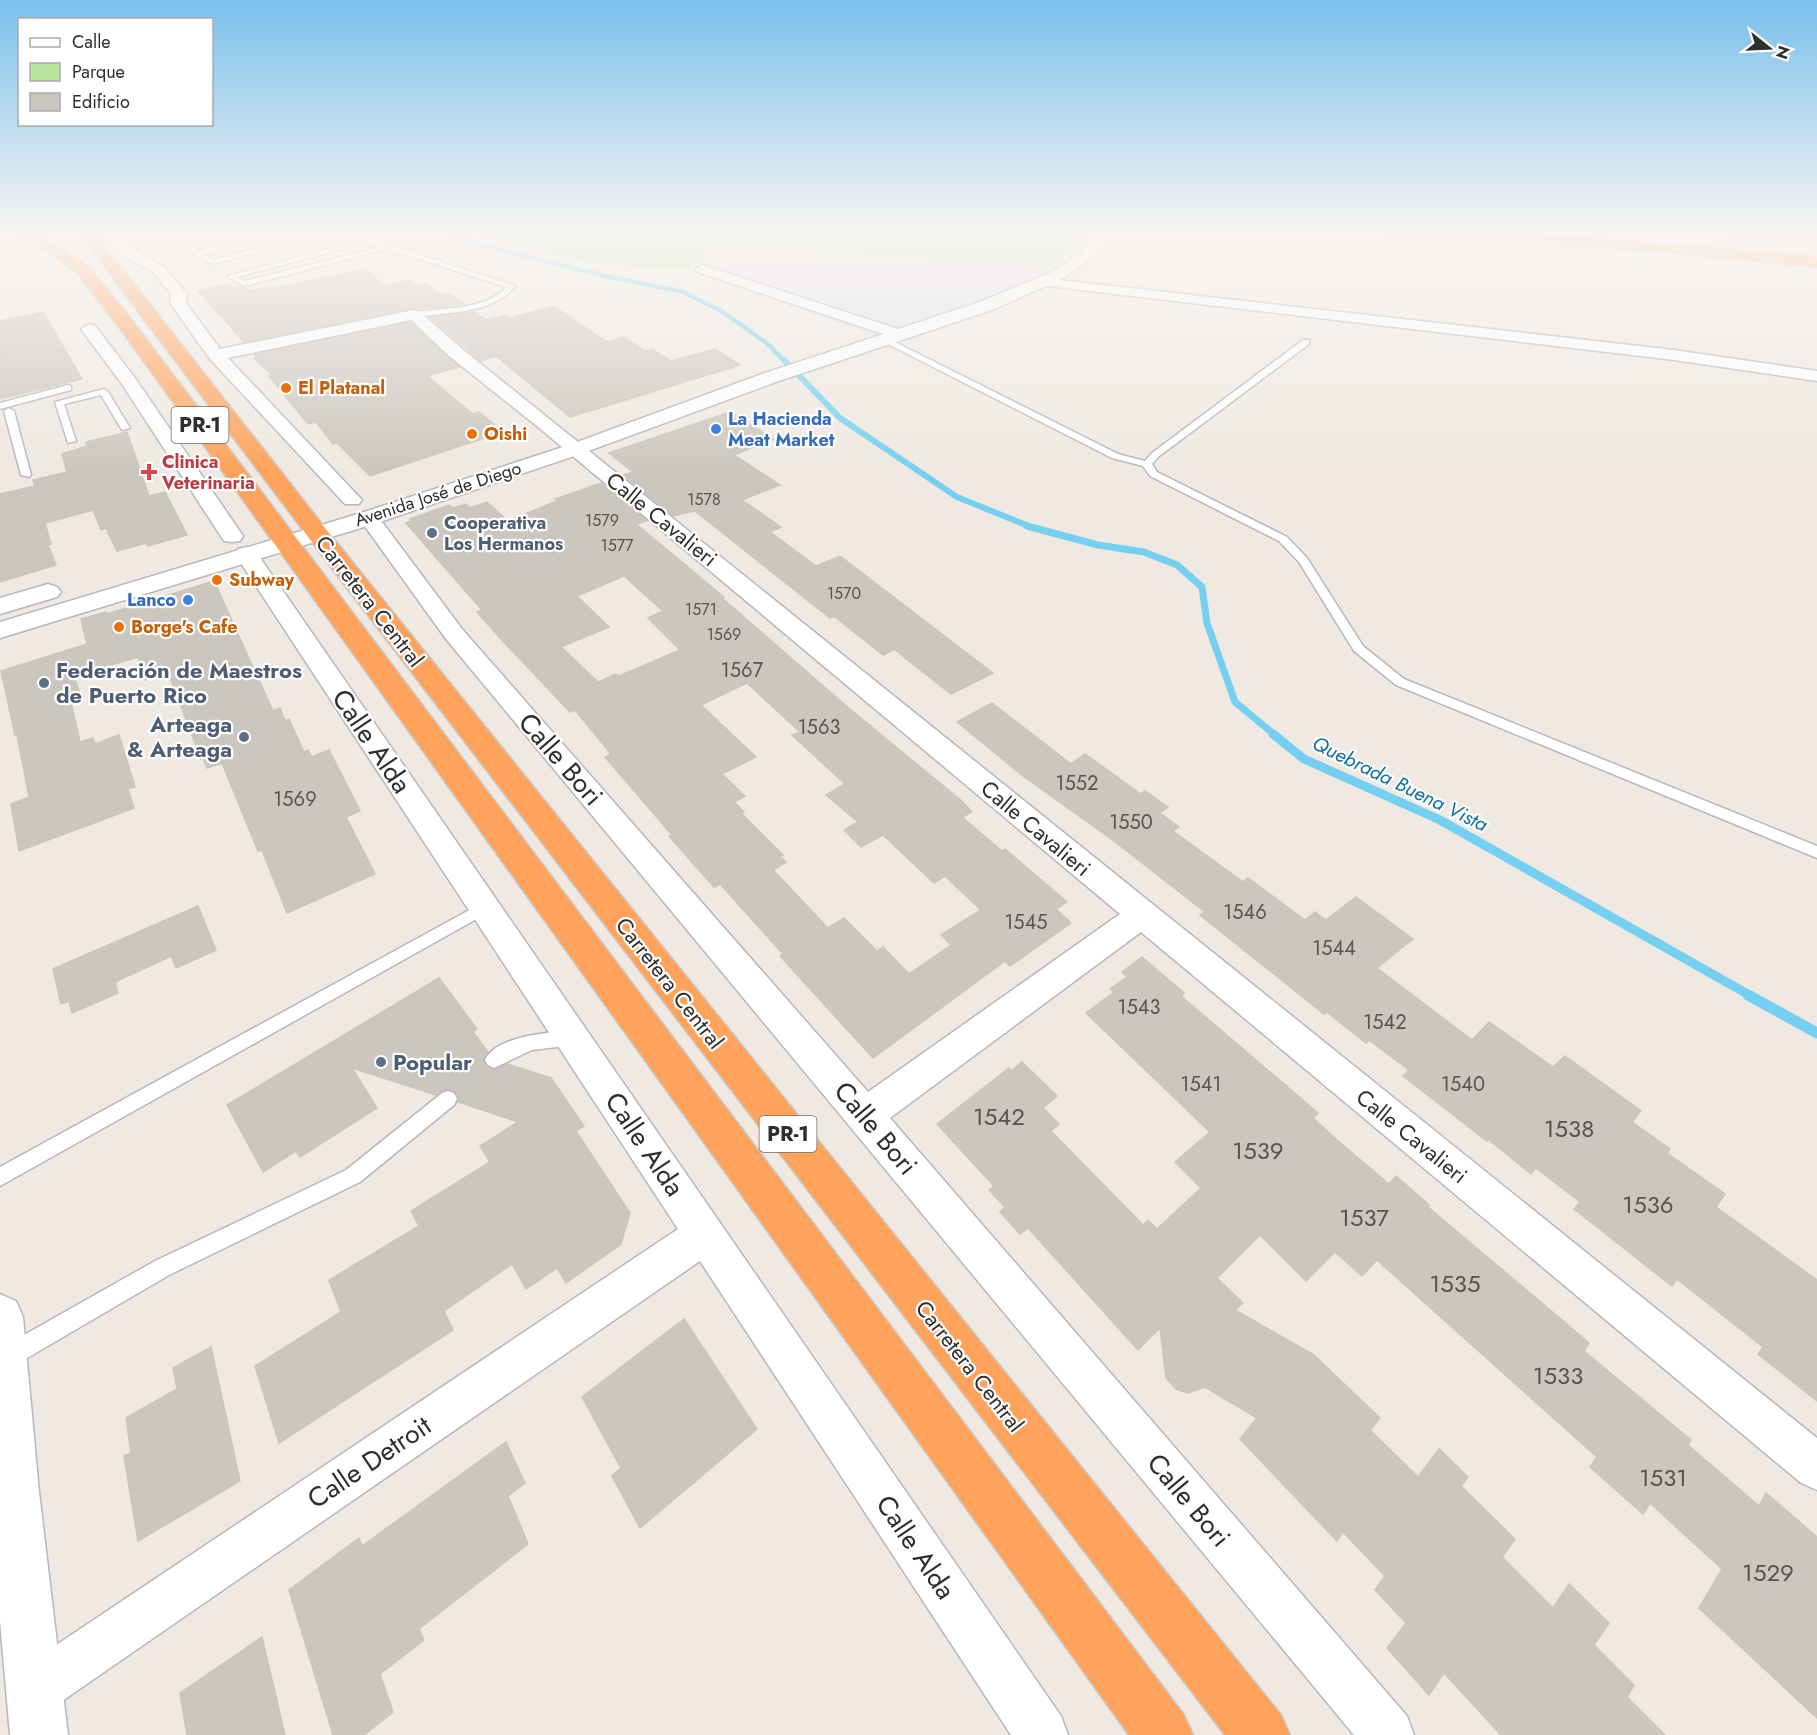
<svg xmlns="http://www.w3.org/2000/svg" width="1817" height="1735" font-family="Jost,sans-serif">
	<rect width="100%" height="100%" fill="#efe9e1"/>
	<polygon fill="#e3e1e8" points="711,244 1051,266 1019,286 970,306 868,334 689,270"/>
	<polygon fill="#b6e59e" points="454,229 1089,229 1078,244 1051,266 711,244 689,270 592,263"/>
	<g fill="none" stroke-linecap="round" stroke-linejoin="round">
		<polyline stroke="#75cff0" stroke-width="4.5" points="439,229 464,240 601,275 683,292 723,312 768,344 785,362"/>
		<polyline stroke="#75cff0" stroke-width="6" points="784,360 840,418 957,497 1031,527"/>
		<polyline stroke="#75cff0" stroke-width="7" points="1027,526 1098,545 1144,552 1177,565 1202,587 1207,623 1235,702 1275,735"/>
		<polyline stroke="#75cff0" stroke-width="9" points="1273,734 1304,759 1440,820 1751,996"/>
		<polyline stroke="#75cff0" stroke-width="11" points="1748,995 1817,1033"/>
	</g>
	<g fill="#cbc7bf" stroke="#cbc5ba" stroke-width="1.5" fill-rule="evenodd">
		<polygon points="365,269 386,286 410,280 416,285 425,283 441,295 450,293 464,304 419,309 414,308 244,342 198,291 229,284 233,288 240,286 249,291 272,286 274,288"/>
		<polygon points="554,306 607,342 623,337 645,351 652,349 671,361 715,349 740,365 570,417 496,356 481,361 430,317 474,311 486,320 505,315 509,318"/>
		<polygon points="43,312 82,379 0,399 0,321"/>
		<polygon points="410,322 459,367 427,376 473,414 479,412 503,432 370,476 337,443 333,444 316,422 308,424 269,376 272,375 254,358 257,357 255,355"/>
		<polygon points="730,412 774,439 734,455 780,485 742,500 781,527 770,532 816,566 840,556 993,673 951,694 894,649 883,655 834,616 830,618 695,511 673,516 623,475 633,472 609,453"/>
		<polygon points="127,432 149,496 165,492 187,535 148,546 146,543 117,551 106,528 101,530 93,510 45,523 51,544 48,545 56,565 0,582 0,494 35,486 33,480 67,472 62,454 87,446 86,442"/>
		<path d="M601 483 647 521 636 524 724 597 722 598 851 710 963 802 972 812 962 817 1002 851 1005 849 1067 902 1056 909 1071 923 1010 966 1005 961 873 1058 780 956 783 954 720 884 714 887 669 836 672 835 605 757 611 754 575 710 570 712 500 638 477 612 482 610 406 523 412 521 410 519 449 505 453 508 466 504 470 508 487 502 508 521 557 501 555 499ZM624 576 663 611 648 618 680 650 619 676 616 674 598 682 561 647 609 627 577 596ZM747 683 800 732 792 735 845 784 826 795 858 822 844 830 861 847 883 835 934 883 945 876 981 910 941 935 951 945 909 974 883 947 877 951 844 918 828 928 773 870 786 862 780 856 783 855 742 814 744 812 734 802 745 796 722 774 756 757 701 705Z"/>
		<polygon points="214,581 273,711 280,708 285,721 289,719 304,752 308,750 312,757 329,750 360,811 346,817 375,874 287,913 262,850 258,851 222,763 207,768 203,758 201,759 168,672 145,680 138,657 74,676 79,691 69,694 80,742 93,738 95,744 119,735 135,787 128,789 134,808 19,851 11,804 29,797 19,745 17,734 15,735 1,671 87,644 81,619 106,612 107,614"/>
		<polygon points="992,703 1071,764 1085,754 1141,794 1145,791 1168,807 1160,813 1179,827 1173,831 1243,882 1248,878 1305,920 1315,912 1326,920 1356,897 1413,939 1377,968 1472,1040 1489,1022 1553,1067 1565,1056 1641,1111 1632,1122 1670,1149 1667,1153 1725,1194 1716,1207 1817,1280 1817,1401 1758,1354 1763,1347 1677,1279 1672,1286 1574,1209 1580,1202 1536,1168 1531,1174 1488,1139 1487,1141 1403,1076 1409,1070 1369,1040 1366,1043 1327,1012 1324,1014 1200,915 1205,912 1114,841 1023,776 957,722"/>
		<polygon points="198,906 216,950 176,968 171,956 115,982 118,993 72,1013 69,1001 61,1004 53,969"/>
		<polygon points="1142,957 1184,993 1181,996 1318,1113 1313,1118 1337,1140 1389,1184 1396,1176 1429,1205 1428,1207 1589,1343 1584,1351 1691,1440 1688,1445 1759,1506 1766,1493 1817,1537 1817,1718 1699,1608 1722,1569 1650,1503 1643,1514 1590,1467 1597,1457 1377,1260 1362,1276 1335,1252 1306,1281 1260,1235 1217,1278 1243,1303 1235,1310 1314,1355 1380,1418 1370,1430 1418,1477 1439,1449 1468,1477 1461,1486 1515,1539 1502,1557 1553,1608 1569,1584 1609,1623 1594,1645 1634,1685 1627,1697 1665,1735 1501,1735 1444,1673 1429,1695 1387,1648 1406,1623 1375,1590 1385,1576 1343,1532 1337,1541 1240,1439 1257,1418 1205,1387 1188,1393 1176,1389 1166,1378 1160,1328 1138,1350 1028,1228 1020,1234 1000,1212 1005,1207 989,1190 994,1186 937,1124 1009,1068 1011,1071 1022,1062 1057,1096 1043,1108 1059,1124 1051,1131 1143,1225 1148,1220 1157,1229 1201,1188 1175,1162 1210,1132 1086,1013 1114,992 1110,989 1127,977 1122,972"/>
		<polygon points="439,978 477,1029 473,1032 488,1052 483,1059 487,1067 495,1070 507,1064 551,1078 584,1126 576,1131 630,1213 621,1244 566,1283 557,1268 526,1289 512,1264 444,1311 453,1330 279,1443 255,1366 341,1312 329,1280 419,1226 411,1211 490,1162 480,1146 518,1122 458,1102 459,1098 456,1092 449,1089 436,1095 352,1068 377,1108 300,1157 296,1151 263,1172 227,1105"/>
		<polygon points="684,1319 757,1429 640,1528 612,1476 621,1468 582,1397"/>
		<polygon points="211,1347 240,1481 138,1541 124,1456 131,1453 126,1418 177,1389 173,1368"/>
		<polygon points="506,1442 525,1483 508,1496 528,1544 419,1629 424,1640 380,1674 393,1712 364,1735 333,1735 289,1590 359,1538 362,1546"/>
		<polygon points="262,1637 285,1735 187,1735 180,1693"/>
	</g>
	<g fill="none" stroke-linecap="round" stroke-linejoin="round">
		<g stroke="#b4b7c1" stroke-width="3">
			<g id="lane">
				<polygon points="211,229 224,229 181,239 199,251 283,229 294,229 204,254 213,260 304,236 295,229 303,229 313,237 212,264 174,241 122,251 119,249"/>
				<path d="M370 229 378 231 372 239 515 286C494 314 447 312 414 317H411V313C440 307 487 311 506 287L387 249 244 286 227 276 366 239 371 231ZM368 242 380 247 245 281 237 277Z"/>
				<polygon points="885,337 1118,454 1145,461 1152,453 1303,340 1309,340 1309,344 1158,457 1152,464 1157,472 1287,537 1307,558 1363,646 1404,679 1817,846 1817,858 1396,685 1354,651 1299,562 1279,541 1150,476 1143,466 1112,458 882,341 882,337"/>
				<polygon points="68,385 71,386 71,390 0,409 0,403"/>
				<polygon points="104,389 108,392 130,428 122,430 101,395 64,404 76,441 68,443 55,402"/>
				<polygon points="9,408 14,411 31,475 29,477 21,475 4,411"/>
				<polygon points="484,902 489,904 492,908 489,912 0,1186 0,1167"/>
				<path d="M573 1031 579 1033 582 1038 579 1043 573 1045 532 1050 494 1068 488 1065 485 1060C496 1036 550 1032 573 1031Z"/>
				<polygon points="448,1091 454,1093 457,1099 454,1105 360,1182 169,1275 17,1364 9,1367 1,1364 1,1348 155,1261 346,1170 442,1093"/>
			</g>
		</g>
		<g stroke="#b4b7c1" stroke-width="3">
			<g id="street">
				<polygon points="101,229 115,229 127,246 163,266 187,294 186,303 220,349 414,310 420,312 461,348 1817,1438 1817,1490 1801,1483 1141,932 890,1118 1407,1716 1414,1735 1354,1735 446,639 359,518 362,514 369,512 376,514 462,629 868,1092 1120,914 538,427 449,356 411,320 228,358 362,500 359,504 345,504 210,359 170,303 171,294 153,272 117,252"/>
				<polygon points="702,265 904,331 906,334 898,339 697,272 695,269"/>
				<polygon points="1043,278 1674,350 1817,371 1817,381 1674,360 1038,285 1036,282 1038,279"/>
				<polygon points="89,324 95,326 135,378 243,536 240,541 232,542 224,541 122,384 81,329"/>
				<polygon points="246,547 254,549 1061,1716 1068,1735 1011,1735 700,1261 52,1708 34,1716 16,1708 8,1690 16,1672 678,1229 235,554 238,549"/>
			</g>
		</g>
		<g stroke="#b4b7c1" stroke-width="3">
			<g id="secondary">
				<polygon points="1101,229 1115,229 1105,244 1089,260 1064,278 992,310 776,382 583,453 377,523 0,638 0,622 361,513 569,445 762,374 980,302 1052,272 1079,254"/>
				<polygon points="48,584 57,587 61,592 57,597 0,614 0,598"/>
				<polygon points="0,1294 16,1301 23,1317 39,1492 68,1735 10,1735 0,1621"/>
			</g>
		</g>
		<g stroke="#c9c9c9" stroke-width="3">
			<g id="highway">
				<polygon points="6,229 25,229 50,241 90,268 131,319 1184,1715 1193,1735 1129,1735 119,327 78,274 40,247"/>
				<polygon points="76,229 91,229 325,528 1281,1715 1290,1735 1225,1735 309,538"/>
				<path d="M1360 229C1512 229 1665 243 1817 257V267L1673 253 1367 233Z"/>
				<polygon points="1700,229 1817,231 1817,239 1707,233"/>
			</g>
		</g>
		<use href="#lane" fill="#fff" fill-rule="evenodd"/>
		<use href="#street" fill="#fff" fill-rule="evenodd"/>
		<use href="#secondary" fill="#fff" fill-rule="evenodd"/>
		<use href="#highway" fill="#ffa35c" fill-rule="evenodd"/>
	</g>
	<linearGradient id="sky" x2="0" y2="1"><stop stop-color="#7abfeb"/><stop offset="0.49" stop-color="#f8f5f2"/><stop offset="1" stop-color="#f8f5f2" stop-opacity="0"/></linearGradient>
	<rect width="1817" height="472" fill="url(#sky)"/>
	<g fill="#e8710a" stroke="#fff" stroke-width="2">
		<circle cx="286" cy="388" r="6"/>
		<circle cx="472" cy="434" r="6"/>
		<circle cx="217" cy="580" r="6"/>
		<circle cx="119" cy="627" r="6"/>
	</g>
	<g fill="#3f7fe0" stroke="#fff" stroke-width="2">
		<circle cx="716" cy="429" r="6"/>
		<circle cx="188" cy="600" r="6"/>
	</g>
	<path fill="#e0444e" stroke="#fff" stroke-width="2" d="M146 463h6v6h6v6h-6v6h-6v-6h-6v-6h6z"/>
	<g fill="#5c6f8a" stroke="#fff" stroke-width="2">
		<circle cx="432" cy="533" r="6"/>
		<circle cx="44" cy="683" r="6"/>
		<circle cx="244" cy="737" r="6"/>
		<circle cx="381" cy="1062" r="6"/>
	</g>
	<g text-anchor="middle" dominant-baseline="central" stroke-width="4.5" stroke-linejoin="round" paint-order="stroke">
		<g font-size="16" fill="#555452">
			<text x="704" y="499">1578</text>
			<text x="602" y="520">1579</text>
			<text x="617" y="545">1577</text>
			<text x="844" y="593">1570</text>
			<text x="701" y="609">1571</text>
			<text x="724" y="634">1569</text>
		</g>
		<g font-size="18" font-weight="bold" fill="#c56008" stroke="#fff" text-anchor="start">
			<text x="298" y="388">El Platanal</text>
			<text x="484" y="434">Oishi</text>
			<text x="229" y="580">Subway</text>
			<text x="131" y="627">Borge's Cafe</text>
		</g>
		<g font-size="18" font-weight="bold" fill="#366cbe" stroke="#fff" text-anchor="start">
			<text x="728" y="419">La Hacienda<tspan x="728" dy="21">Meat Market</tspan></text>
			<text x="176" y="600" text-anchor="end">Lanco</text>
		</g>
		<g font-size="18" font-weight="bold" fill="#be3a42" stroke="#fff" text-anchor="start">
			<text x="162" y="462">Clinica<tspan x="162" dy="21">Veterinaria</tspan></text>
		</g>
		<g font-size="18" fill="#2e2e2e" stroke="#fff">
			<text transform="translate(438 494) rotate(-18)">Avenida José de Diego</text>
		</g>
		<g font-size="18" font-weight="bold" fill="#4e5e75" stroke="#fff" text-anchor="start">
			<text x="444" y="523">Cooperativa<tspan x="444" dy="21">Los Hermanos</tspan></text>
		</g>
		<g font-size="20" fill="#555452">
			<text x="742" y="670">1567</text>
			<text x="819" y="727">1563</text>
			<text x="1077" y="783">1552</text>
			<text x="295" y="799">1569</text>
			<text x="1131" y="822">1550</text>
			<text x="1245" y="912">1546</text>
			<text x="1026" y="922">1545</text>
			<text x="1334" y="948">1544</text>
			<text x="1139" y="1007">1543</text>
			<text x="1385" y="1022">1542</text>
			<text x="1201" y="1084">1541</text>
			<text x="1463" y="1084">1540</text>
		</g>
		<g font-size="20" font-style="italic" fill="#0d6fa3" stroke="#fff">
			<text transform="translate(1400 784) rotate(26)">Quebrada Buena Vista</text>
		</g>
		<g fill="#fff" stroke="#6d6d6d" stroke-width="1.5">
			<rect x="171.5" y="407" width="57" height="36" rx="4.5"/>
			<rect x="759.5" y="1116" width="57" height="36" rx="4.5"/>
		</g>
		<g font-size="21" font-weight="bold" fill="#2e2e2e">
			<text x="200" y="425">PR-1</text>
			<text x="788" y="1134">PR-1</text>
		</g>
		<g font-size="22" fill="#2e2e2e" stroke="#fff">
			<text transform="translate(662 519) rotate(39)">Calle Cavalieri</text>
			<text transform="translate(370 601) rotate(52)">Carretera Central</text>
			<text transform="translate(1036 828) rotate(40)">Calle Cavalieri</text>
			<text transform="translate(670 983) rotate(52)">Carretera Central</text>
			<text transform="translate(1412 1136) rotate(39)">Calle Cavalieri</text>
			<text transform="translate(970 1366) rotate(52)">Carretera Central</text>
		</g>
		<g font-size="22" font-weight="bold" fill="#4e5e75" stroke="#fff" text-anchor="start">
			<text x="56" y="670">Federación de Maestros<tspan x="56" dy="25">de Puerto Rico</tspan></text>
			<text x="232" y="724" text-anchor="end">Arteaga<tspan x="232" dy="25">&amp; Arteaga</tspan></text>
			<text x="393" y="1062">Popular</text>
		</g>
		<g font-size="24" fill="#555452">
			<text x="999" y="1116">1542</text>
			<text x="1569" y="1128">1538</text>
			<text x="1258" y="1150">1539</text>
			<text x="1648" y="1204">1536</text>
			<text x="1364" y="1217">1537</text>
			<text x="1455" y="1283">1535</text>
			<text x="1558" y="1375">1533</text>
			<text x="1663" y="1477">1531</text>
			<text x="1768" y="1572">1529</text>
		</g>
		<g font-size="27" fill="#2e2e2e" stroke="#fff">
			<text transform="translate(372 741) rotate(56)">Calle Alda</text>
			<text transform="translate(561 759) rotate(49)">Calle Bori</text>
			<text transform="translate(876 1128) rotate(50)">Calle Bori</text>
			<text transform="translate(645 1144) rotate(56)">Calle Alda</text>
			<text transform="translate(369 1462) rotate(-34)">Calle Detroit</text>
			<text transform="translate(1189 1500) rotate(50)">Calle Bori</text>
			<text transform="translate(916 1547) rotate(56)">Calle Alda</text>
		</g>
	</g>
	<rect x="18" y="18" width="195" height="108" fill="#ffffff" stroke="#ababab" stroke-width="1.5"/>
	<rect x="30" y="38" width="30" height="9" fill="#ffffff" stroke="#ababab" stroke-width="1.5"/>
	<text x="72" y="48" font-size="18" fill="#2e2e2e">Calle</text>
	<rect x="30" y="63" width="30" height="18" fill="#b6e59e" stroke="#ababab" stroke-width="1.5"/>
	<text x="72" y="78" font-size="18" fill="#2e2e2e">Parque</text>
	<rect x="30" y="93" width="30" height="18" fill="#cbc7bf" stroke="#ababab" stroke-width="1.5"/>
	<text x="72" y="108" font-size="18" fill="#2e2e2e">Edificio</text>
	<g transform="translate(1769 48) rotate(108)" stroke="#ffffff" stroke-width="4.5" paint-order="stroke">
	<path d="M0-4.5L10 22L0 15L-10 22Z" fill="#2e2e2e"/>
	<text y="-9" font-size="16" font-weight="bold" text-anchor="middle" fill="#2e2e2e">N</text>
	</g>
</svg>
